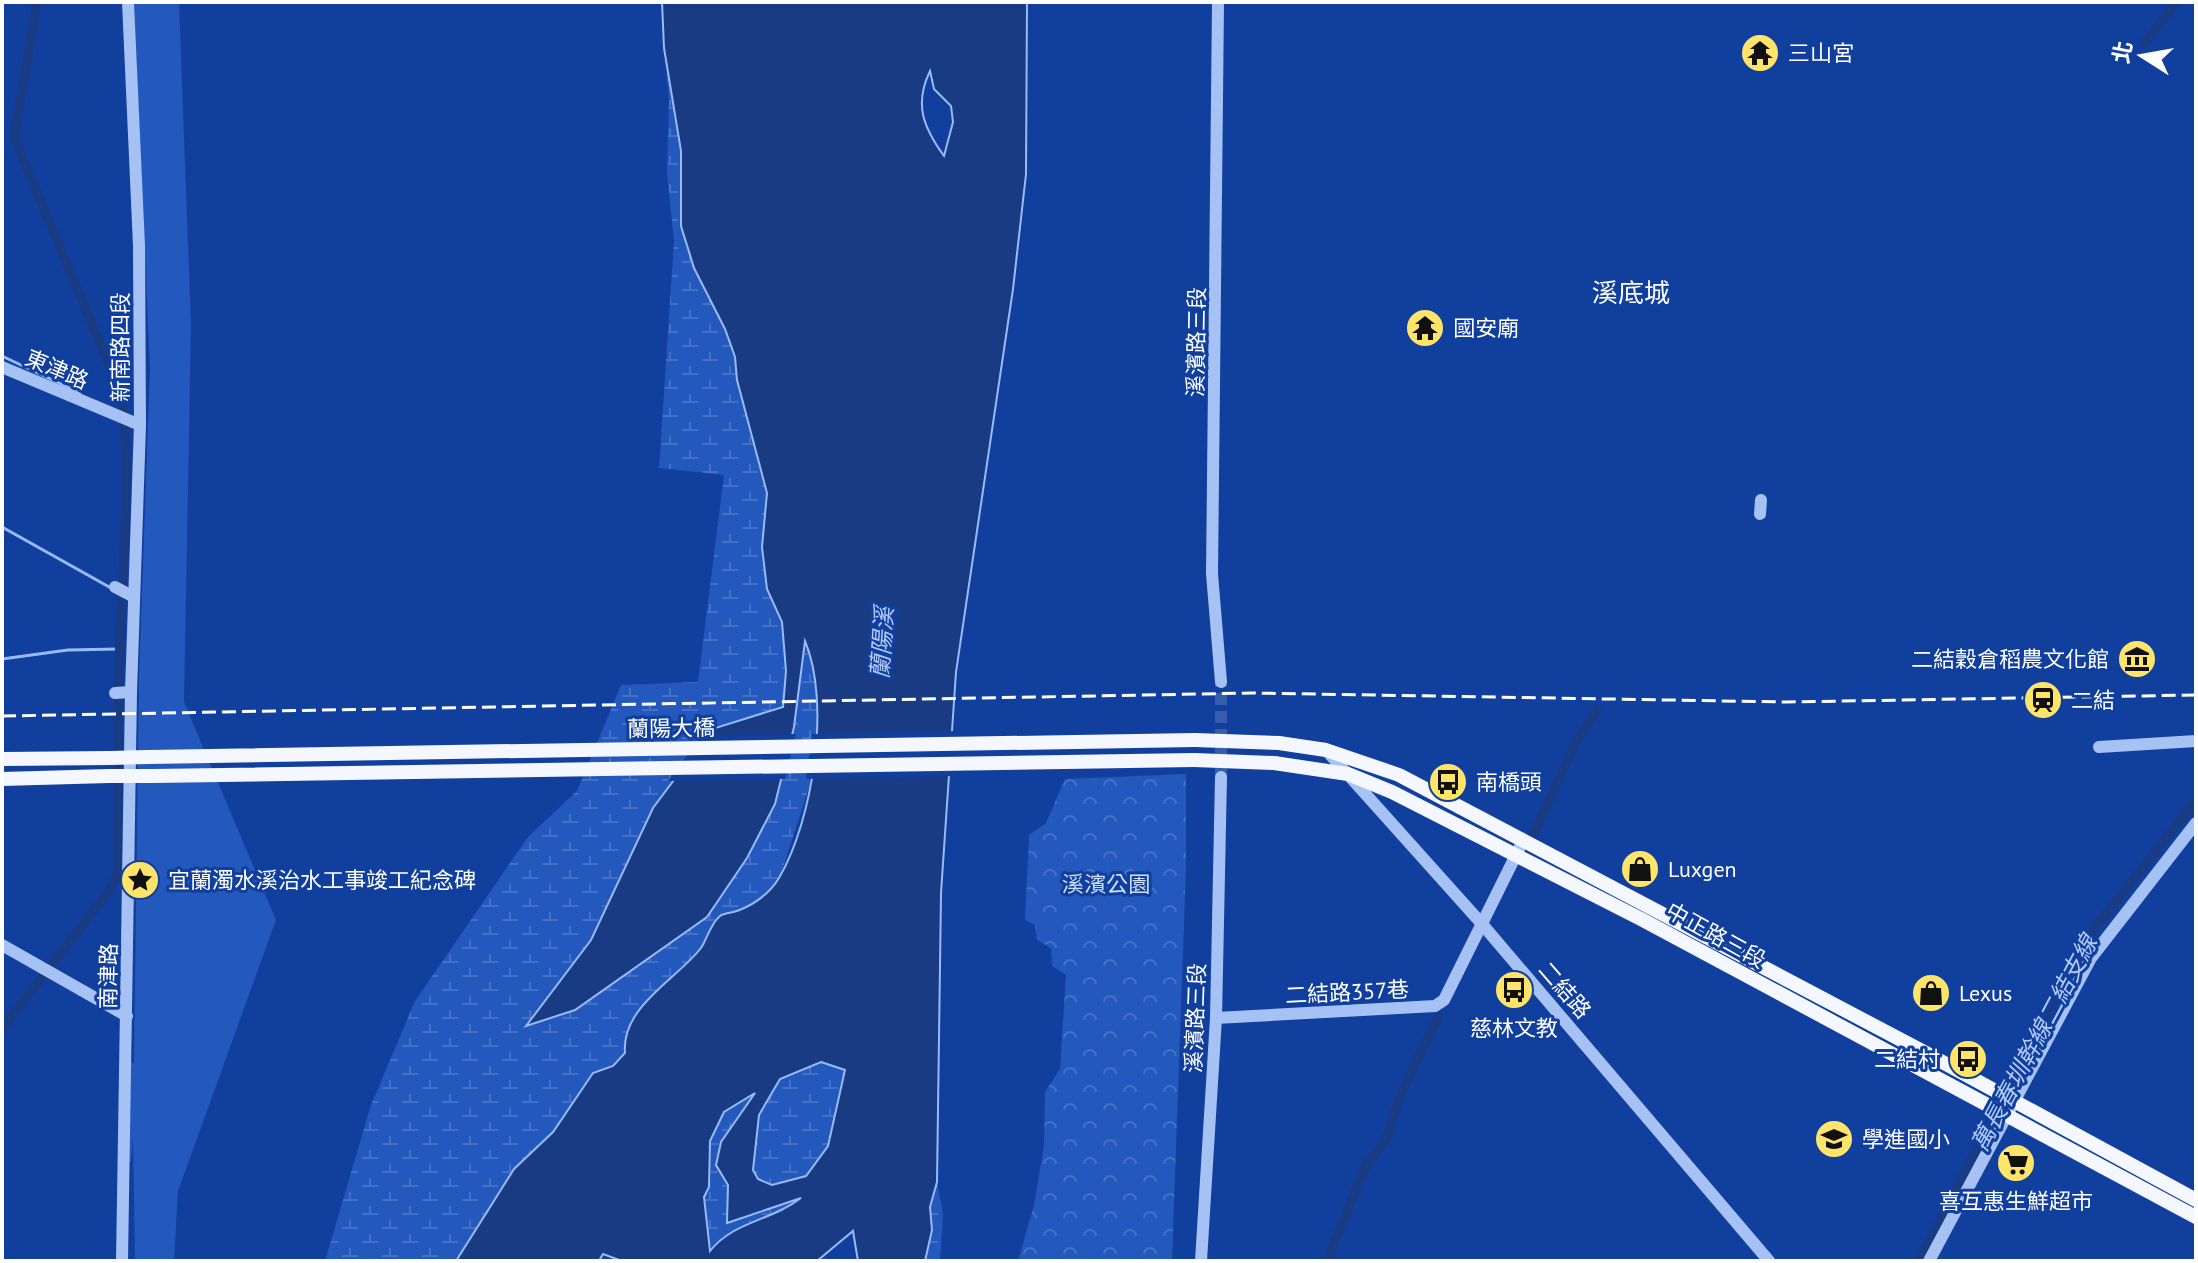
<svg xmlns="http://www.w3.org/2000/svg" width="2198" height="1263" font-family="'PT Sans','Noto Sans TC',sans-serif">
	<defs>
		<pattern id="wetland-marsh" width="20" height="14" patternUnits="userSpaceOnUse" patternTransform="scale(2)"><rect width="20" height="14" fill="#2358bc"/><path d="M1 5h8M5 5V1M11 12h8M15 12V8" fill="none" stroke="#4471c6"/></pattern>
		<pattern id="park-crowns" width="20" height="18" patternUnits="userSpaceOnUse" patternTransform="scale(2)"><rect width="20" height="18" fill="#2358bc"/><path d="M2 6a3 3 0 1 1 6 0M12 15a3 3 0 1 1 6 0" fill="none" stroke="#4471c6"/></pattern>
	</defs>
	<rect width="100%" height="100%" fill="#113f9e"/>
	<polygon fill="#2358bc" points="134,2 179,2 191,325 184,702 276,920 178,1191 174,1261 135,1261 133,1139 131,1162 126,1161 129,1063 134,1063 139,675 150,369"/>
	<g fill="url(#wetland-marsh)">
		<polygon points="664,48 682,92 702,286 725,329 735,357 737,380 823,675 809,788 780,877 734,943 613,1066 593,1073 553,1132 514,1169 456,1261 325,1261 371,1105 415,1001 528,837 577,791 621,685 698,682 724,475 659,468 674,241 667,174 669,99"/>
		<path d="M821 1062 845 1070 854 1084 833 1146 804 1195 709 1253C712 1233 702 1215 704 1197 705 1193 708 1190 709 1186 714 1165 705 1144 715 1125 729 1097 793 1073 821 1062Z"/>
		<polygon points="937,1182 943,1214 940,1261 925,1261 932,1230 930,1208"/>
	</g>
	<polygon fill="url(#park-crowns)" points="1186,774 1186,866 1172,1261 1018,1261 1034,1205 1044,1146 1045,1092 1060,1069 1066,975 1052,966 1051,948 1037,940 1035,925 1025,920 1029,835 1046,823 1065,779"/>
	<path fill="#183b83" stroke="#98bbf8" stroke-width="2" fill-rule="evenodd" d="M662 2H1027L1026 174 1013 289 956 672 941 893 937 1182 930 1207 932 1230 925 1261H858L853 1231 817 1261H622L603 1254 599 1261H456L514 1169 553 1132 593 1073 613 1066 625 1053C621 1007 676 980 701 948 707 939 711 923 720 916 723 913 732 913 737 911 754 905 770 893 779 878 813 820 831 703 805 641L794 727 775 804 747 858 707 917 575 1010 526 1026 591 940 653 808 712 729 783 707 786 671 782 622 767 589 762 547 767 493 737 380 735 357 725 329 694 268 681 226V151L664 48ZM930 71 934 89 951 106 953 122 944 156C923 127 914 104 930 71ZM821 1062 845 1070 828 1146 806 1176 772 1185 758 1179 753 1170 759 1115 780 1079ZM755 1093 721 1142 716 1165 728 1185 727 1223 801 1198C771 1221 734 1221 710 1251L704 1197 709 1187 710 1141 724 1112Z"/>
	<g fill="#113f9e">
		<polygon points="957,731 955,776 806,779 812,734"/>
		<polygon points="796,734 785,779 668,781 702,735"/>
	</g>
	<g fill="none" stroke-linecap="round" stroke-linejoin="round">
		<g stroke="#98bbf8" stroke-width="3">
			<polyline points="2,356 80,393"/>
			<polyline points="2,527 111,588"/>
			<polyline points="2,659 68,650 119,649"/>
		</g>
		<g stroke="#183b83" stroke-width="9">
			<polyline points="2144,44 2177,2"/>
			<polyline points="1533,835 1578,738 1598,710"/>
			<path d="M2 1029 109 891 118 874C118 794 117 714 120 635 123 555 131 475 122 396L14 137 37 2"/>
			<polyline points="1327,1261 1366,1165 1386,1140 1401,1094 1438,1017"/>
			<polyline points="1919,1261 2083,943 2196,800"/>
		</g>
		<polyline stroke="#355cad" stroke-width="12" stroke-dasharray="12 6" stroke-linecap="butt" points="1221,777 1221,682"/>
		<g stroke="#a6c2f5" stroke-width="12">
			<polyline points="1218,2 1212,574 1221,682"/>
			<polyline points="2,367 140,425"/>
			<polyline points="1760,514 1761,500"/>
			<polyline points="115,587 134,597"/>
			<polyline points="115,693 131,692"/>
			<polyline points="2099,747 2196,741"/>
			<polyline points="1326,750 1482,924 1769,1261"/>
			<polyline points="2,945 127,1016"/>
			<polyline points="1216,1018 1435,1006 1444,1000 1523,841"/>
			<polyline points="122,1261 131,692 140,425 139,246 128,2"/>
			<polyline points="1201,1261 1216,1018 1221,777"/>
			<polyline points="1929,1261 2091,958 2196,823"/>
		</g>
		<g stroke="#f4f7ff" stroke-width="14">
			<polyline points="1279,743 1326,750 1399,775 1924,1052 2196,1200"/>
			<polyline points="147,757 1195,740"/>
			<polyline points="2,759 110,758"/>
			<polyline points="1274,763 1348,774 1392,792 1641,919 2196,1217"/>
			<polyline points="153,776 1194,760"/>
			<polyline points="2,779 109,776"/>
		</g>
		<polyline stroke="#fff" stroke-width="3" stroke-dasharray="14 6" stroke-linecap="butt" points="2,716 1253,693 1787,702 2196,695"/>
		<g stroke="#f4f7ff" stroke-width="14">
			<polyline points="1195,740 1279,743"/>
			<polyline points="110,758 147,757"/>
			<polyline points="1194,760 1274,763"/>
			<polyline points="109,776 153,776"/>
		</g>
	</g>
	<defs>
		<g id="temple-disc" transform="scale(2)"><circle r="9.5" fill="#ffe46a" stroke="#113f9e"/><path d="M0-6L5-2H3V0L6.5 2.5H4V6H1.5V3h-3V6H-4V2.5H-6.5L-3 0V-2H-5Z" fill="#111"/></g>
		<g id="museum-disc" transform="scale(2)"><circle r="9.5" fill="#ffe46a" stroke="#113f9e"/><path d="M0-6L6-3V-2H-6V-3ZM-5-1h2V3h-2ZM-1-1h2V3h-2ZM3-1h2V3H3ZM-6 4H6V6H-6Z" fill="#111"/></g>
		<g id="station-disc" transform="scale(2)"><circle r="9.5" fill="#ffe46a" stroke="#113f9e"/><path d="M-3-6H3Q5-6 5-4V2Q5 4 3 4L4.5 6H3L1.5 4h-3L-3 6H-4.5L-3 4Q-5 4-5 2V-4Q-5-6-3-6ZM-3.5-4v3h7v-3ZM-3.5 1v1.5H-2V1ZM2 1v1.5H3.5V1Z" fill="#111"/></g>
		<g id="bus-disc" transform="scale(2)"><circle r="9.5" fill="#ffe46a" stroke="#113f9e"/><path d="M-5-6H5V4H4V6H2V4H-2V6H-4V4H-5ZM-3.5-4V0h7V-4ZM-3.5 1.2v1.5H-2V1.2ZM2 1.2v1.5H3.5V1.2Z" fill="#111"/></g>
		<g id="shop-disc" transform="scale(2)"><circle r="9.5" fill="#ffe46a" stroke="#113f9e"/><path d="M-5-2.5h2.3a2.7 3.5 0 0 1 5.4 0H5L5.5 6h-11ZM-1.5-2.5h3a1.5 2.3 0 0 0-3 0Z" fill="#111"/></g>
		<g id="sight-disc" transform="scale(2)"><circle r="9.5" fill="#ffe46a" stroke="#113f9e"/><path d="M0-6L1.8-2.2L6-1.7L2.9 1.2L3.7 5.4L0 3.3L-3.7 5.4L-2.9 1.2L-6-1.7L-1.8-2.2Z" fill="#111"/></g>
		<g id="school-disc" transform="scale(2)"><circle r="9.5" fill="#ffe46a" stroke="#113f9e"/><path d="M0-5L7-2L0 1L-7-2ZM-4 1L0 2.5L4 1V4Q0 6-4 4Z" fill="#111"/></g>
		<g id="supermarket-disc" transform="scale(2)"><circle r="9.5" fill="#ffe46a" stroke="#113f9e"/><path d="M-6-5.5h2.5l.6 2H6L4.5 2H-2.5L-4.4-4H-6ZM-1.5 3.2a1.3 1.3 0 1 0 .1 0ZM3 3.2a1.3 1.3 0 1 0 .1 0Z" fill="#111"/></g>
	</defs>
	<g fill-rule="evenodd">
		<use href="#temple-disc" x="1760" y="53"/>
		<use href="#temple-disc" x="1425" y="328"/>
		<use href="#museum-disc" x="2137" y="659"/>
		<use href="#station-disc" x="2043" y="700"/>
		<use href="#bus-disc" x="1448" y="782"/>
		<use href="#shop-disc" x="1640" y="869"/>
		<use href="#sight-disc" x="140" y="880"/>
		<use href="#bus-disc" x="1514" y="990"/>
		<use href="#shop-disc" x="1931" y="993"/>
		<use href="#bus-disc" x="1968" y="1059"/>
		<use href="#school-disc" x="1834" y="1139"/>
		<use href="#supermarket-disc" x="2016" y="1163"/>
	</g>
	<g text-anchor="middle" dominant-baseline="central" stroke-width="6" stroke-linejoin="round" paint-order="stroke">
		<g font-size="22" fill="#fff" stroke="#113f9e" text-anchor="start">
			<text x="1788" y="53">三山宮</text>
			<text x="1453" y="328">國安廟</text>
			<text x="2109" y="659" text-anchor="end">二結穀倉稻農文化館</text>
			<text x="2071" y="700">二結</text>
			<text x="1476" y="782">南橋頭</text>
			<text x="1668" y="869">Luxgen</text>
			<text x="168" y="880">宜蘭濁水溪治水工事竣工紀念碑</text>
			<text x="1959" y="993">Lexus</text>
			<text x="1514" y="1028" text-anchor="middle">慈林文教</text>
			<text x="1940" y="1059" text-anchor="end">二結村</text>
			<text x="1862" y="1139">學進國小</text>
			<text x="2016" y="1201" text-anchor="middle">喜互惠生鮮超市</text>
		</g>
		<g font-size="22" fill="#fff" stroke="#113f9e">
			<text transform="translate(1196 342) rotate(-89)">溪濱路三段</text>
			<text transform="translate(120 347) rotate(-90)">新南路四段</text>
			<text transform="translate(57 369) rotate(23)">東津路</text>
			<text transform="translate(671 728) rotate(-1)">蘭陽大橋</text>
			<text transform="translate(1716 935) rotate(29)">中正路三段</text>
			<text transform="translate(108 976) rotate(-89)">南津路</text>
			<text transform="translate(1565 990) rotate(49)">二結路</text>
			<text transform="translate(1347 992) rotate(-3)">二結路357巷</text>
			<text transform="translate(1195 1018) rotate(-88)">溪濱路三段</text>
		</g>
		<g font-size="22" fill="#cfdffe" stroke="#113f9e">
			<text x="1106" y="884">溪濱公園</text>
		</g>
		<g font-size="24" font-style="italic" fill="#b3ccfb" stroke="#113f9e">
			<text transform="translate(882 643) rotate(-86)">蘭陽溪</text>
			<text transform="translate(2034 1043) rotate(-62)">萬長春圳幹線二結支線</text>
		</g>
		<g font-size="26" fill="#fff" stroke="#113f9e">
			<text x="1631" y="292">溪底城</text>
		</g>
	</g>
	<rect width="2198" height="1263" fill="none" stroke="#ffffff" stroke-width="8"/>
	<g transform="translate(2142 56) rotate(281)" stroke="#113f9e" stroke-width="6" paint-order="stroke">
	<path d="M0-6L14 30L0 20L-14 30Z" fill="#ffffff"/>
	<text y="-12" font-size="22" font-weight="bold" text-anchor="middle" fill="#ffffff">北</text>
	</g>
</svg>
